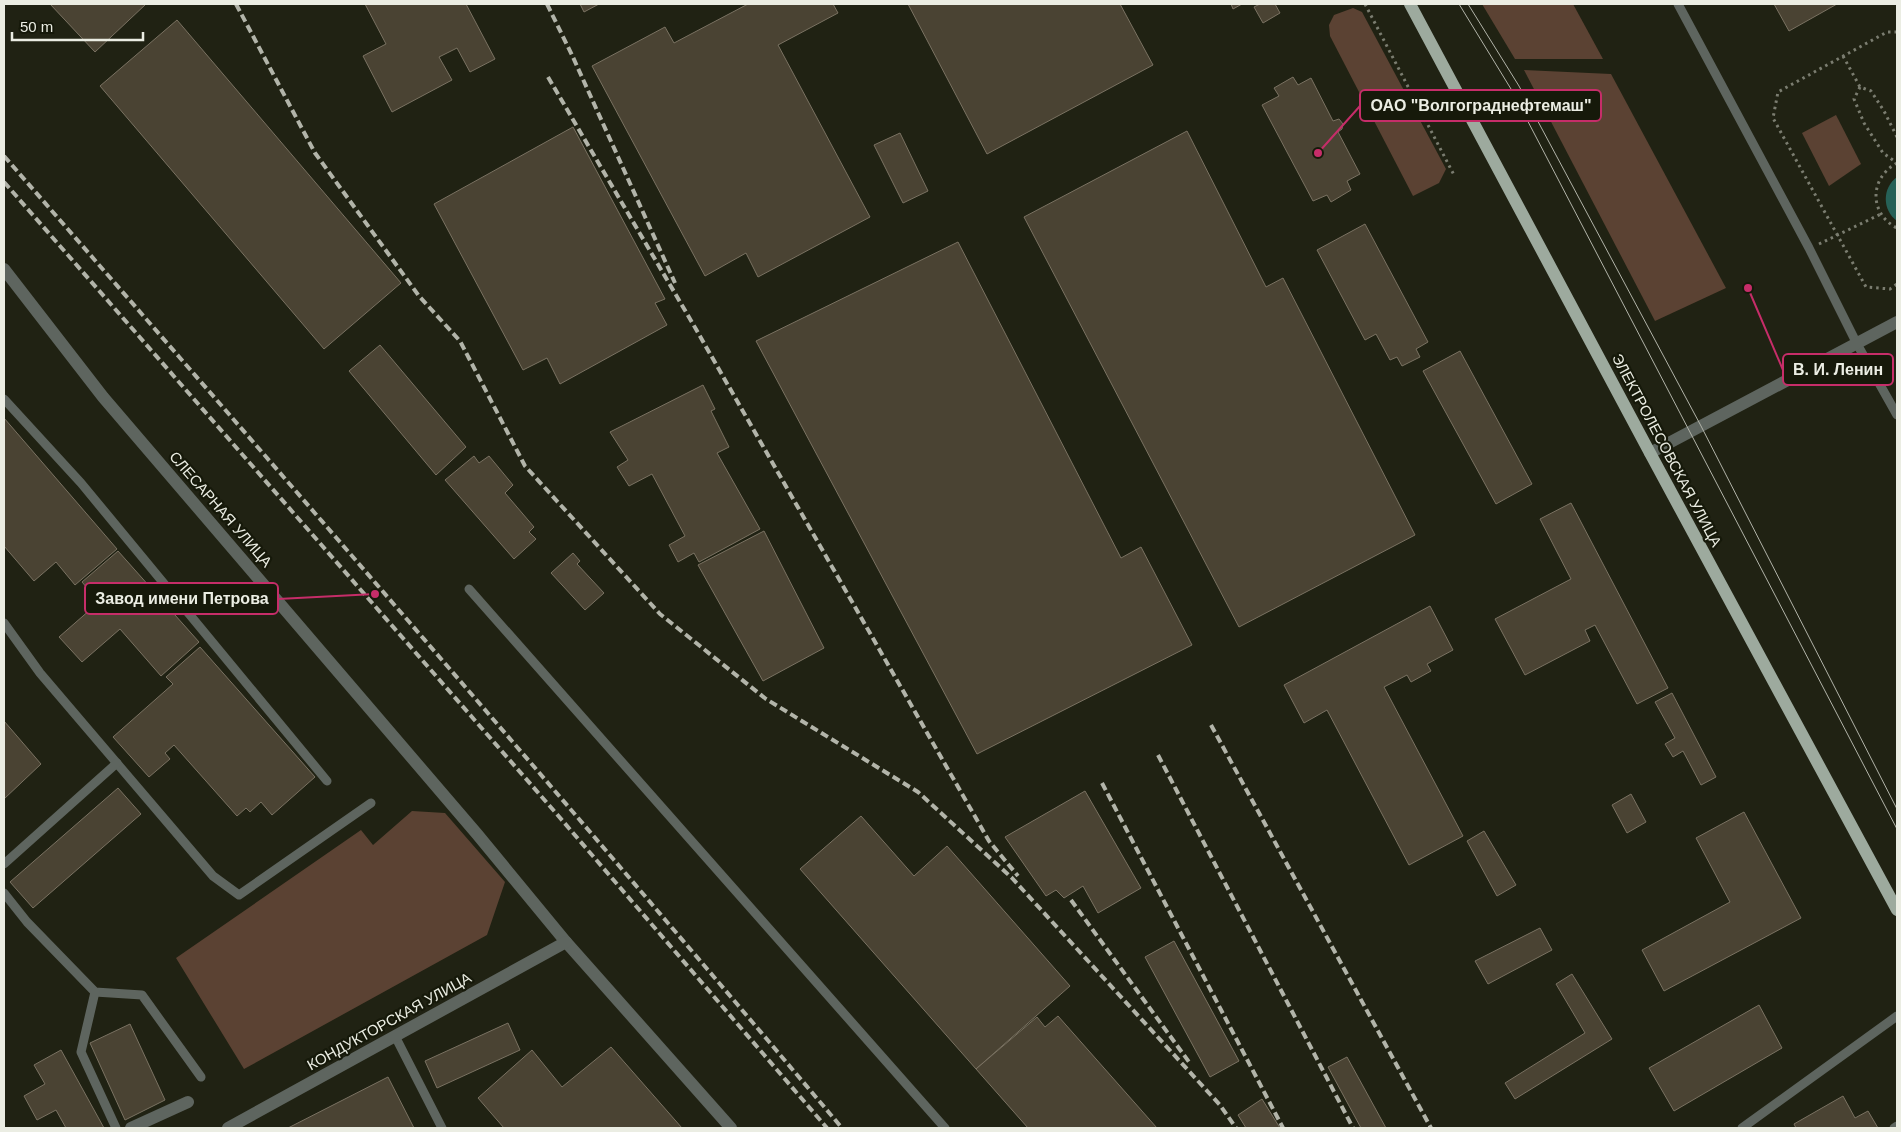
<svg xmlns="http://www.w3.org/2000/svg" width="1901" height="1132" font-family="Helvetica,sans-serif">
	<rect width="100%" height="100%" fill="#202213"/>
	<g fill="#5b4233">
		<polygon points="1482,4 1573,4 1603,59 1515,59"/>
		<polygon points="1353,8 1362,12 1446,169 1439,183 1413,196 1330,36 1329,25 1334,15"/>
		<polygon points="1524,70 1611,74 1726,288 1655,321"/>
		<polygon points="1836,115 1861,164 1829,186 1802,133"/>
		<polygon points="412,811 445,813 505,882 487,935 244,1069 176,958 361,830 373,845"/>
	</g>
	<path fill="#266157" d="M1897 177V221C1882 210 1882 188 1897 177Z"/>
	<g fill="#4a4333" stroke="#7a7262">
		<polygon points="50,4 146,4 95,52"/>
		<polygon points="365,4 466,4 495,59 470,72 457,48 439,57 452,80 392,112 363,56 386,44"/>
		<polygon points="580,4 599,4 584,12"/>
		<polygon points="748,4 833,4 838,13 778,45 870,217 758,277 746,253 705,276 592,66 665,27 674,43"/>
		<polygon points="908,4 1120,4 1153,65 987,154"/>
		<polygon points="1231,4 1242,4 1233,9"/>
		<polygon points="1260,4 1275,4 1280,13 1263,23 1254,7"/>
		<polygon points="1774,4 1837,4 1789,31"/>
		<polygon points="177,20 401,283 324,349 100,86"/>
		<polygon points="1293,77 1298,85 1311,78 1333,121 1339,119 1343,124 1342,129 1338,132 1360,174 1347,181 1351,190 1331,202 1327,195 1313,201 1262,105 1279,96 1274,88"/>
		<polygon points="573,127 665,299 655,303 667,325 560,384 547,358 523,370 434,204"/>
		<polygon points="1187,131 1266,287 1283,278 1415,535 1239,627 1024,217"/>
		<polygon points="900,133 928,191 903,203 874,145"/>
		<polygon points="1365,224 1428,342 1416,349 1420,357 1402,366 1397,357 1390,360 1376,334 1365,340 1317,250"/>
		<polygon points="958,242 1121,558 1141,547 1192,645 977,754 756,341"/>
		<polygon points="380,345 466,447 436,475 349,371"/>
		<polygon points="1460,351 1532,484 1496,504 1423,371"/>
		<polygon points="703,385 715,409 711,411 729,447 717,453 760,529 699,562 694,553 678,562 669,545 685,536 652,474 629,486 617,467 628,460 610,432"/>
		<polygon points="4,418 117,549 75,585 56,562 34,581 4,546"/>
		<polygon points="474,456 479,463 489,456 513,485 505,493 534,527 529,532 536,539 514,559 445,480"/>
		<polygon points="1571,503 1668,688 1637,704 1595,625 1585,630 1590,641 1525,675 1495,619 1571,579 1540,519"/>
		<polygon points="764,531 824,648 763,681 698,565"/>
		<polygon points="118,551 199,642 161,676 120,629 82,662 59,637 99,602 82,582"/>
		<polygon points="573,553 580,561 577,564 604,593 585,610 551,573"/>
		<polygon points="1430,606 1453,650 1427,664 1431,671 1411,682 1407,675 1384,687 1463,836 1409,865 1327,710 1304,723 1284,685"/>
		<polygon points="200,647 315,777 272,815 261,802 250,812 246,808 237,816 174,745 165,753 170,759 149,777 113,737 173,684 166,677"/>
		<polygon points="1672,693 1716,777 1701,785 1683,751 1673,757 1665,744 1675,738 1655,702"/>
		<polygon points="4,721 41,764 4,799"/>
		<polygon points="118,788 141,814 33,908 10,882"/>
		<polygon points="1085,791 1141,888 1098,913 1083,886 1064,898 1056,890 1046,896 1005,837"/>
		<polygon points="1631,794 1646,822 1627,833 1612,805"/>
		<polygon points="1744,812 1801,918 1664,991 1642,950 1730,902 1696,838"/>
		<polygon points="861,816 914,876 947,846 1070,986 976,1069 800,869"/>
		<polygon points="1484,831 1516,885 1497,896 1467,841"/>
		<polygon points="1540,928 1552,950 1488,984 1475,961"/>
		<polygon points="1174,941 1239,1061 1210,1077 1145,957"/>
		<polygon points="1572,974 1612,1039 1515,1099 1505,1083 1585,1033 1556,984"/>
		<polygon points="1759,1005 1782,1048 1674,1111 1649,1068"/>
		<polygon points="1058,1016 1157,1128 1028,1128 976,1069 1037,1017 1045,1027"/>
		<polygon points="508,1023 520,1050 437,1088 425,1061"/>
		<polygon points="130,1024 165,1100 125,1120 90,1043"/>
		<polygon points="611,1047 682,1128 504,1128 478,1098 532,1050 562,1087"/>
		<polygon points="61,1050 104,1128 66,1128 56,1110 37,1120 24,1096 45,1084 34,1065"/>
		<polygon points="1347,1057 1386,1128 1361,1128 1328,1067"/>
		<polygon points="388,1077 414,1128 288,1128"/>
		<polygon points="1843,1096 1855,1118 1868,1111 1878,1128 1796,1128 1794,1124"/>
		<polygon points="1262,1099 1280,1128 1246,1128 1238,1115"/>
	</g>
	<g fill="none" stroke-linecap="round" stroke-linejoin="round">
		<g stroke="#7b7d70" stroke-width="3" stroke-dasharray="2.5 4" stroke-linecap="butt">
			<polyline points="1365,4 1454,175"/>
			<polyline points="1897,32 1887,32 1778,92 1773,118 1866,287 1890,289 1897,284"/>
			<polyline points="1843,56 1860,87 1871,91 1884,111 1897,137"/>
			<polyline points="1860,87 1854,99 1864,123 1883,153 1897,163"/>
			<path d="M1897 163C1869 178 1869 214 1897 228"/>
			<polyline points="1819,244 1881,214"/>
		</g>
		<g stroke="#5e655f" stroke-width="9">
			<polyline points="1678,4 1809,248 1857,344 1897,415"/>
			<polyline points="4,399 81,483 327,781"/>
			<polyline points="469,589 945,1128"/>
			<polyline points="4,623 40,673 213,876 239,895 371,803"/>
			<polyline points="4,864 117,763"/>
			<polyline points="4,893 27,922 95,992 142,995 201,1077"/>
			<polyline points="95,992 81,1052 116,1128"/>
			<polyline points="395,1036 442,1128"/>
			<polyline points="1742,1128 1897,1016"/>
			<polyline points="1894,1128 1897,1126"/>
		</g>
		<g stroke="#5e655f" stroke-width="12">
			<polyline points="4,269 103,397 477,834 566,942 731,1128"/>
			<polyline points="1650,453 1897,322"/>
			<polyline points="131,1128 188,1102"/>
			<polyline points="228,1128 566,942"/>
		</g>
		<polyline stroke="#9daa9e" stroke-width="12" points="1410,4 1650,453 1897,910"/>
		<g stroke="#b2b4a9" stroke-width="1">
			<polyline points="1459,4 1511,89 1897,829"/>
			<polyline points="1468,4 1519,86 1701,426 1897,809"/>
		</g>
		<g stroke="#b2b4a9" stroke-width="4" stroke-dasharray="8 4" stroke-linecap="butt">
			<polyline points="236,4 315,153 419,296 460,341 525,466 660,614 766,699 918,792 1012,878 1220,1105 1236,1128"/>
			<polyline points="547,4 572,55 675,283"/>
			<polyline points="548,77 693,324 989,841 1018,876"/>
			<path d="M4 156C285 478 566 801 842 1128"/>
			<polyline points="4,182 555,812 827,1128"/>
			<polyline points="1211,725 1431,1128"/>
			<polyline points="1158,755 1353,1128"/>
			<polyline points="1102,783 1283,1128"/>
			<polyline points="1071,900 1189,1062"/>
		</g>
	</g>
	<g text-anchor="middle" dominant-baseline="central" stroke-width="4.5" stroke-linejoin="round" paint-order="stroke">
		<g font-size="15" fill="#ebede3" stroke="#16190a">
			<text transform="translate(1667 450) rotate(62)">ЭЛЕКТРОЛЕСОВСКАЯ УЛИЦА</text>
			<text transform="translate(221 509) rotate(49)">СЛЕСАРНАЯ УЛИЦА</text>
			<text transform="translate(389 1021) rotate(-29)">КОНДУКТОРСКАЯ УЛИЦА</text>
		</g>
	</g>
	<path fill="none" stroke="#c62d69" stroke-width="2" d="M1318 153L1360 106M1748 288L1783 370M375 594L278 599"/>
	<g fill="#c62d69" stroke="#16190a" stroke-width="2">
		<circle cx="1318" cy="153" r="5"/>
		<circle cx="1748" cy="288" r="5"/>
		<circle cx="375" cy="594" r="5"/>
	</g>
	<g fill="#16190a" stroke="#c62d69" stroke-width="2">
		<rect x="1360" y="90" width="241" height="31" rx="5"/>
		<rect x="1783" y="354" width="110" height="31" rx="5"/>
		<rect x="85" y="583" width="193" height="31" rx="5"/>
	</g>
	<g font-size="16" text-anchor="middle" font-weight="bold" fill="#ebede3">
		<text x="1481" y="111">ОАО "Волгограднефтемаш"</text>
		<text x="1838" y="375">В. И. Ленин</text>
		<text x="182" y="604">Завод имени Петрова</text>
	</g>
	<rect width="1901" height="1132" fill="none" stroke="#ebede3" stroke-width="10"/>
	<path d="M12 32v8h131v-8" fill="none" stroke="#ebede3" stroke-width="2.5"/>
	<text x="20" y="32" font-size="15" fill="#ebede3" stroke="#16190a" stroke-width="4" paint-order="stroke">50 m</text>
</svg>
